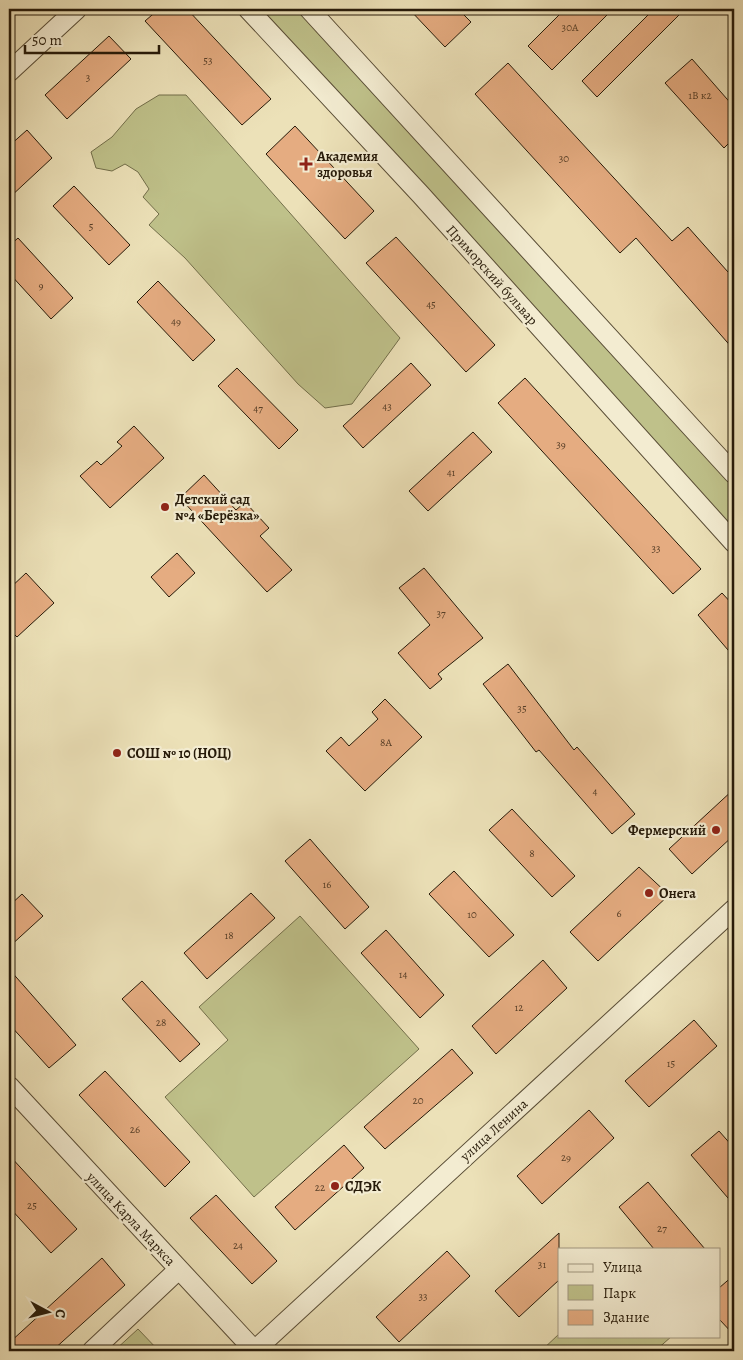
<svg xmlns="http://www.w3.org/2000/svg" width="743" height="1360" font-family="Alegreya,serif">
	<rect width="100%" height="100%" fill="#ece1b8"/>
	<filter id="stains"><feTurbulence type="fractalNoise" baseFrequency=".004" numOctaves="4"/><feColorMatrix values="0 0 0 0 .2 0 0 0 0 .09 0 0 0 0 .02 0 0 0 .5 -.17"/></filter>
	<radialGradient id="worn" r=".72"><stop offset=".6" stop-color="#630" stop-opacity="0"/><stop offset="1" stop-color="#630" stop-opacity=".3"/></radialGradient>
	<g fill="#bfc18a" stroke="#726e4a">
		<polygon points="248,9 309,9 734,474 734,543"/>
		<polygon points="159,95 186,95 400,338 352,404 325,408 298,384 185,258 149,225 159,214 143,197 149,189 138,172 125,164 112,171 96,168 91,152 112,137 136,109"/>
		<polygon points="300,916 419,1049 254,1197 165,1097 228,1040 199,1007"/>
		<polygon points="138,1329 159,1351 114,1351"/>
		<polygon points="559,1334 559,1336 672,1336 655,1351 541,1351"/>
	</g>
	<g fill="#e5ac81" stroke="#261a09">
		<polygon points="159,9 187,9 271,99 242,125 145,21"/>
		<polygon points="409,9 458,9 471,22 445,47"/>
		<polygon points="565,9 613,9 552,70 528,46"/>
		<polygon points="654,9 685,9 597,97 582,81"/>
		<polygon points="109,36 131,59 67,119 45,95"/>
		<polygon points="692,59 734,107 734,138 724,148 665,83"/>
		<polygon points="508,63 672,241 688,227 728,272 734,267 734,350 636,238 620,253 475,94"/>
		<polygon points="295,126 374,211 345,239 266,154"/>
		<polygon points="27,130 52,158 9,198 9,146"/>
		<polygon points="74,186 130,245 109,265 53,206"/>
		<polygon points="396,237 495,345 466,372 366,263"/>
		<polygon points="18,238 73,298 51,319 9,273 9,246"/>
		<polygon points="158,281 215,340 193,361 137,302"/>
		<polygon points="411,363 431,385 363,448 343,426"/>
		<polygon points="237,368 298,430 279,449 218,386"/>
		<polygon points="525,378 701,569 673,594 498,403"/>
		<polygon points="134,426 164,458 110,508 80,476 97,461 101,465 122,446 117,442"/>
		<polygon points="473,432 492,452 428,511 409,491"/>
		<polygon points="204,475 236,510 245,502 269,528 260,536 292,570 267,592 180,498"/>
		<polygon points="177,553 195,573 169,597 151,577"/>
		<polygon points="424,568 483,638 438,674 442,679 430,689 398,653 430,625 399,588"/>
		<polygon points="26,573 54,603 17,637 9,629 9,589"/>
		<polygon points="722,593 734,606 734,657 698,615"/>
		<polygon points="508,664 574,750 577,747 635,814 612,834 539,750 536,752 483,684"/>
		<polygon points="385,699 422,737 365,791 326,751 341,737 349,746 378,719 372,712"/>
		<polygon points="734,789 734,835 692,874 669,849"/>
		<polygon points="512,809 575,876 552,897 489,830"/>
		<polygon points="310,839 369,907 345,929 285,861"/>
		<polygon points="639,867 669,895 598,961 570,932"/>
		<polygon points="454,871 514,935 489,957 429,894"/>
		<polygon points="251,893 275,918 207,979 184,953"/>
		<polygon points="22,894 43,916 9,947 9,906"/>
		<polygon points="386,930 444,995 420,1018 361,953"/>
		<polygon points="543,960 567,988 496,1054 472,1026"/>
		<polygon points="9,969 76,1045 49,1068 9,1024"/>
		<polygon points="142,981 200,1044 180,1062 122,999"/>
		<polygon points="694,1020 717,1046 649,1107 625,1081"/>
		<polygon points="452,1049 473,1073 385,1149 364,1127"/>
		<polygon points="105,1071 190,1162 165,1187 79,1095"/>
		<polygon points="589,1110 614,1138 542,1204 517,1176"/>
		<polygon points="719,1131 734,1148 734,1205 691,1155"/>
		<polygon points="344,1145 364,1168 295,1230 275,1207"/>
		<polygon points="9,1155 77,1229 51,1253 9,1207"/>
		<polygon points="648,1182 705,1249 654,1249 619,1207"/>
		<polygon points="216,1195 277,1261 252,1284 190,1218"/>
		<polygon points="559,1233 559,1280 519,1317 495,1291"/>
		<polygon points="447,1251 470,1276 399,1342 376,1317"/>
		<polygon points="102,1258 125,1285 52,1351 9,1351 9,1343"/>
		<polygon points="734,1275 734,1335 719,1319 719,1288"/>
	</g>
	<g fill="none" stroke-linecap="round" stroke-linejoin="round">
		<g stroke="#584c35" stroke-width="21">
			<g id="minor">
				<polyline points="248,9 421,195 734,543"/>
				<polyline points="309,9 734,474"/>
				<polyline points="9,72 77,9"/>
				<polyline points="9,1086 255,1351"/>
				<polyline points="92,1351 178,1270"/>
				<polyline points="254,1351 734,909"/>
			</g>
		</g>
		<use href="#minor" stroke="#f3ecd1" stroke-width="19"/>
	</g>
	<g fill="#8f2418" stroke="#f3ecd1" stroke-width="2">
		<path d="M303.5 156.5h5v5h5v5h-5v5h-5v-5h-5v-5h5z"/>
		<circle cx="165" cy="507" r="5"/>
		<circle cx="117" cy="753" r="5"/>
		<circle cx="716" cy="830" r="5"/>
		<circle cx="649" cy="893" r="5"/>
		<circle cx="335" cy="1186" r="5"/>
	</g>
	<g text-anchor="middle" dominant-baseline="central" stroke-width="4.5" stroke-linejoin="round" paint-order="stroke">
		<g font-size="11" fill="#563e27">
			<text x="570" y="27">30А</text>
			<text x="208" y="60">53</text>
			<text x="88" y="77">3</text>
			<text x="700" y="95">1В к2</text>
			<text x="564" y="158">30</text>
			<text x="91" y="226">5</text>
			<text x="41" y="285">9</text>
			<text x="431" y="304">45</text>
			<text x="176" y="321">49</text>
			<text x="387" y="406">43</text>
			<text x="258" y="408">47</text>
			<text x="561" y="444">39</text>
			<text x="451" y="472">41</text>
			<text x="656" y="548">33</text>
			<text x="441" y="613">37</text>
			<text x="522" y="708">35</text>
			<text x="386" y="742">8А</text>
			<text x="595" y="791">4</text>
			<text x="532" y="853">8</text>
			<text x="327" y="884">16</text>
			<text x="619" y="913">6</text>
			<text x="472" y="914">10</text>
			<text x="229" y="935">18</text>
			<text x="403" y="974">14</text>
			<text x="519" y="1007">12</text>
			<text x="161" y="1022">28</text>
			<text x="671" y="1063">15</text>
			<text x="418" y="1100">20</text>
			<text x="135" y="1129">26</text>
			<text x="566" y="1157">29</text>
			<text x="320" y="1187">22</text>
			<text x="32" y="1205">25</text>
			<text x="662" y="1228">27</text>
			<text x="238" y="1245">24</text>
			<text x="542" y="1264">31</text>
			<text x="423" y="1296">33</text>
		</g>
		<g font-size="14" font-weight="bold" fill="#261a09" stroke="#f3ecd1" text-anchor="start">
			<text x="317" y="156">Академия<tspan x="317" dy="16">здоровья</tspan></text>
			<text x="175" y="499">Детский сад<tspan x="175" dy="16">№4 «Берёзка»</tspan></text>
			<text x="127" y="753">СОШ № 10 (НОЦ)</text>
			<text x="706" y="830" text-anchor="end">Фермерский</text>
			<text x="659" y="893">Онега</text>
			<text x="345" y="1186">СДЭК</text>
		</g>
		<g font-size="14" fill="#261a09" stroke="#f3ecd1">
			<text transform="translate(492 275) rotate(48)">Приморский бульвар</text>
			<text transform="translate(494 1130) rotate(-42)">улица Ленина</text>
			<text transform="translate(131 1219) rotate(47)">улица Карла Маркса</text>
		</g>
	</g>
	<rect width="743" height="1360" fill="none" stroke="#ece1b8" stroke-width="30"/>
	<rect x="10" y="10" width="723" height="1340" fill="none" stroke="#261a09" stroke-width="2.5"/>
	<rect x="15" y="15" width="713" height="1330" fill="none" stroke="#261a09"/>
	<rect x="558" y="1248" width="162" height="90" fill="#f3ecd1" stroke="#a19881"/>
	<rect x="568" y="1264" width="25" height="8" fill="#f3ecd1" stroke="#a19881"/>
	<text x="603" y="1272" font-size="15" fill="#261a09">Улица</text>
	<rect x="568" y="1285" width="25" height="15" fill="#bfc18a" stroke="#a19881"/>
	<text x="603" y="1298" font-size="15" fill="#261a09">Парк</text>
	<rect x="568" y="1310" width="25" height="15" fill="#e5ac81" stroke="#a19881"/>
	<text x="603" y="1322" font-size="15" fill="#261a09">Здание</text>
	<g transform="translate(48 1312) rotate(97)" stroke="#f3ecd1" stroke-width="4" paint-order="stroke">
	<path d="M0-4L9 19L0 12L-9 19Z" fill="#261a09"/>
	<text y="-8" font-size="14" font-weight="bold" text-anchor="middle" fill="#261a09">С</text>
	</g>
	<path d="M25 45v8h134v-8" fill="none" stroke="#261a09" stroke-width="2.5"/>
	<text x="32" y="45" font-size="15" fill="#261a09" stroke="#f3ecd1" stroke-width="4" paint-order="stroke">50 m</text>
	<rect width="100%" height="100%" filter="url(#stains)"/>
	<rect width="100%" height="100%" fill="url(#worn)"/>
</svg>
